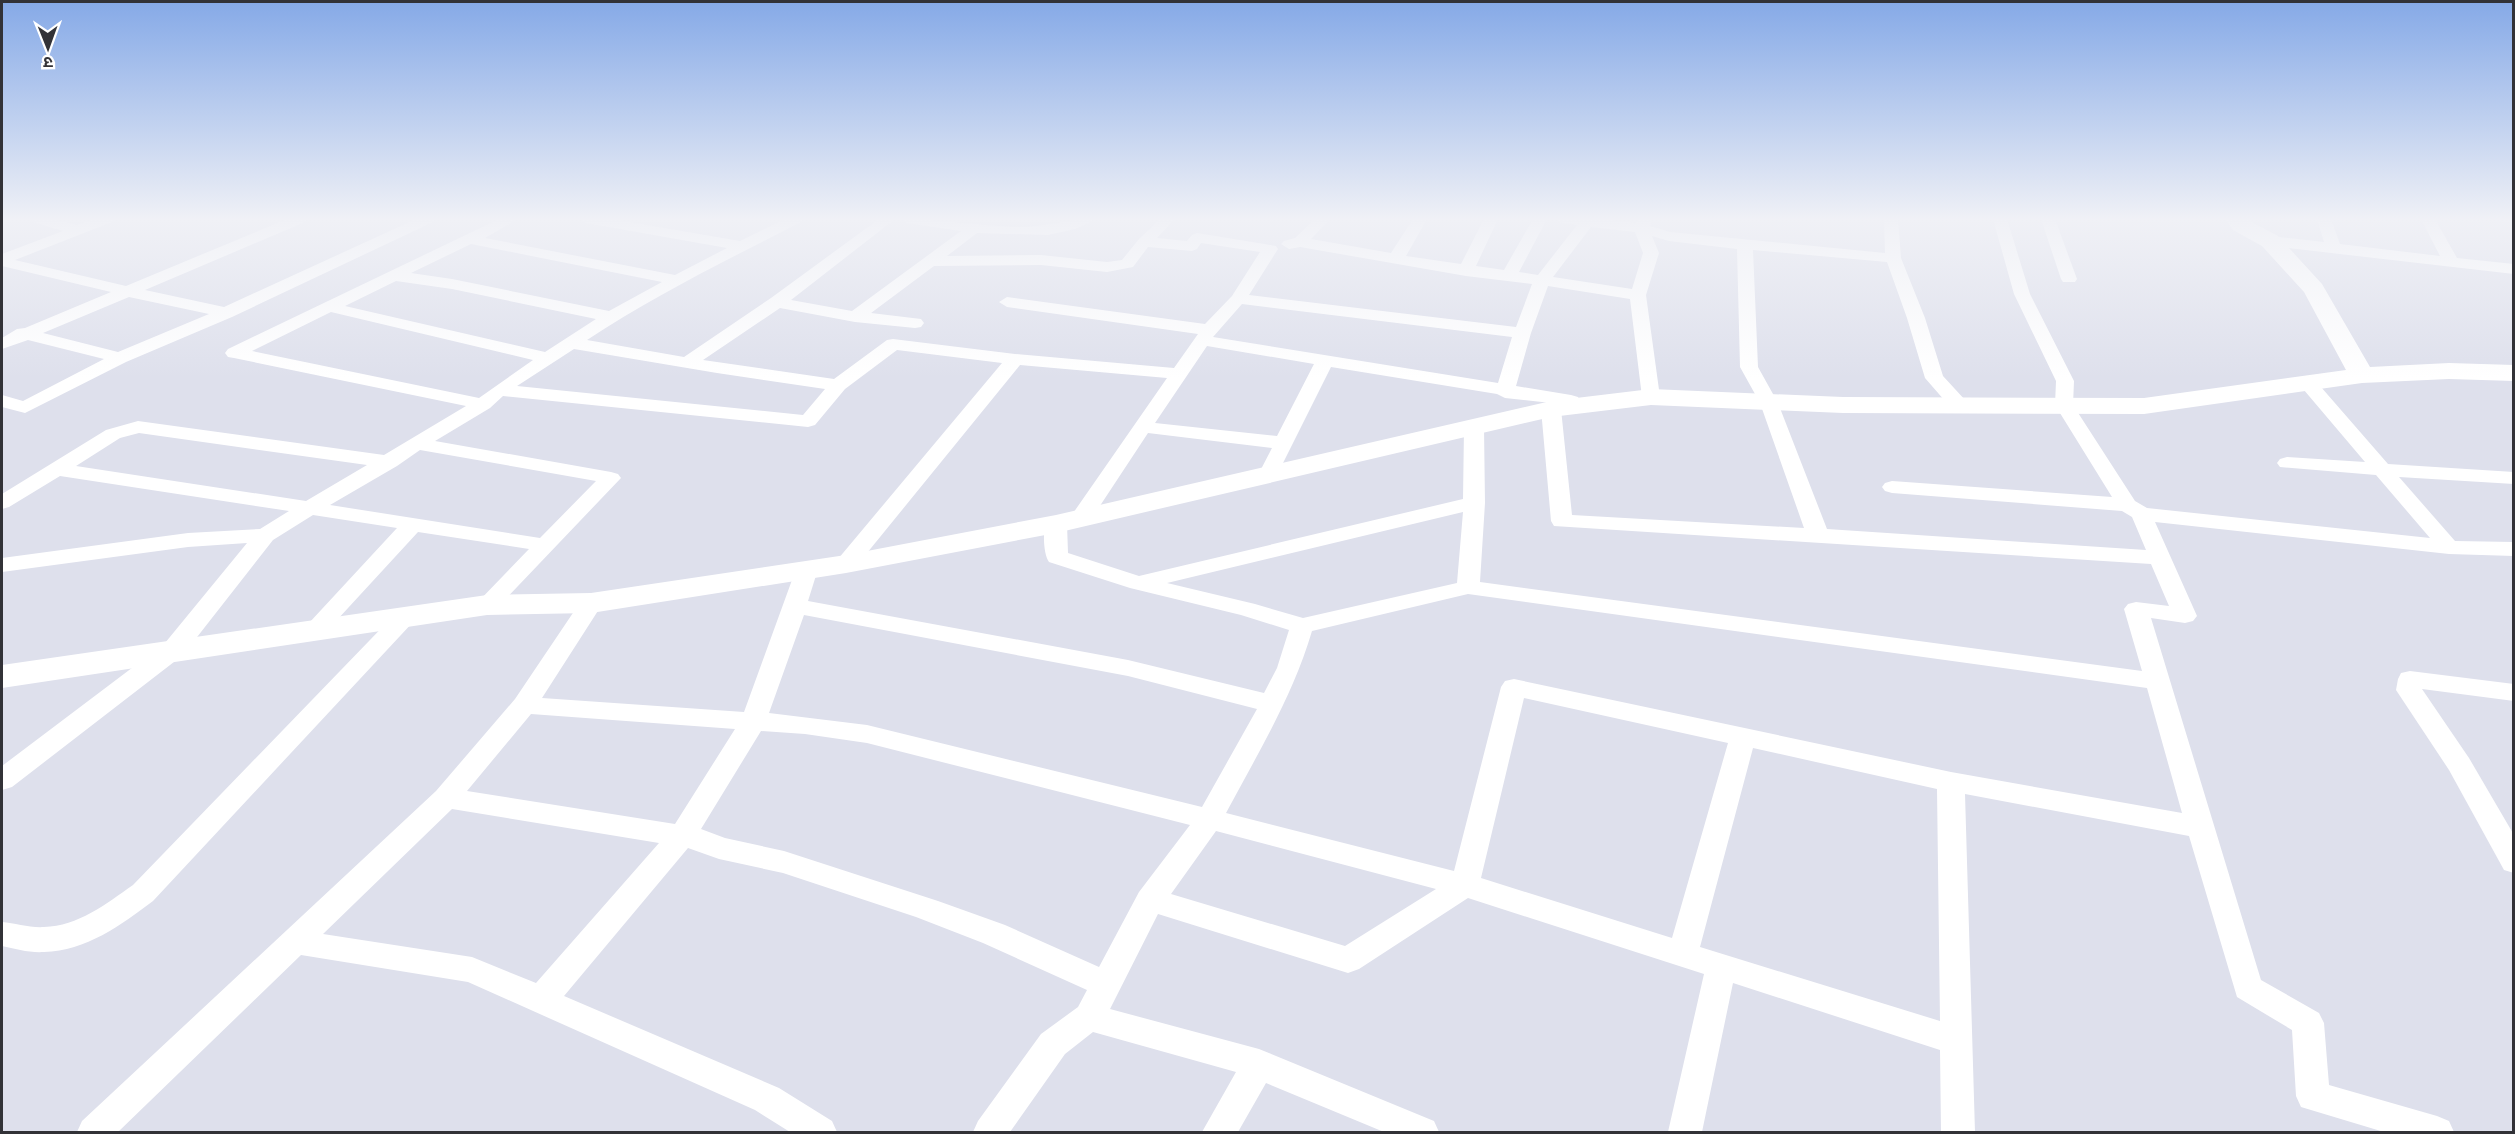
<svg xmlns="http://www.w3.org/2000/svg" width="2515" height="1134" font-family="'DejaVu Sans','Noto Sans Devanagari',sans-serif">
	<rect width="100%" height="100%" fill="#dee0ec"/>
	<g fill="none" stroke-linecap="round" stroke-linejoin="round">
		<g fill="#fff" fill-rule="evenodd">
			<path d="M31 219H54L77 225 94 219H114L112 222 15 260 126 286 287 219H307L305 222 145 290 224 307 416 219H435L433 222 232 317 126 362 25 413 2 407V395L23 401 104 359 28 340 2 349V338L17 329 25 328 111 292 2 266V254L63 231 33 222ZM129 297 209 314 118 352 43 333Z"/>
			<path d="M499 219H518L485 238 675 275 727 248 586 223 579 219H612L740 241 785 219H803L801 222C729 259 655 295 587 340L684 357 771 298 879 219H895L791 300 852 311 961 231 907 223 900 219C942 219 983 227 1025 227 1048 226 1070 219 1093 219L1091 222 1075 229 1048 235 977 233 947 256 1041 255 1107 262 1122 260 1139 239 1160 219H1175L1157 238 1187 241 1192 235 1197 233 1276 246 1278 249 1249 295 1516 327 1532 284 1466 276 1300 247 1289 249 1281 244 1284 241 1295 238 1315 219H1330L1311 239 1391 253 1413 219H1427L1406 256 1461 264 1484 219H1498L1476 266 1504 270 1533 219H1547L1519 272 1538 275 1577 225 1558 222 1556 219H1601L1636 223 1638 219H1652L1650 226 1670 232 1885 253 1884 219H1898L1901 258 1925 318 1943 376 1966 401 1968 405 1966 409H1952L1925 378 1907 318 1887 262 1753 250 1758 367 1778 403 1827 529 2146 550 2132 517 2122 511 1892 493 1885 491 1882 487 1885 483 1892 481 2112 497 2055 405 2056 381 2014 294 1993 219H2007L2030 294 2074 381 2073 405 2135 501 2147 508 2430 538 2376 475 2280 467 2277 463 2280 459 2287 457 2365 462 2298 383 2300 379H2314L2388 464 2514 472V484L2399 477 2455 541 2514 542V556L2449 554 2155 522 2197 616 2193 621 2185 623 2151 618 2261 980 2319 1013 2324 1023 2329 1085 2437 1116 2449 1121 2454 1132H2384L2301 1107 2296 1096 2292 1030 2237 997 2189 836 1965 794 1975 1132H1941L1940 1050 1733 983 1702 1132H1668L1704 974 1468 898 1359 969 1348 973 1158 914 1110 1009 1259 1049 1434 1121 1439 1132H1384L1266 1083 1238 1132H1202L1236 1072 1093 1032 1065 1054 1010 1132H973L978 1121 1041 1034 1078 1007 1087 990 983 943 916 917 783 873 719 859 688 848 564 996 779 1088 832 1121 837 1132H790L755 1110 468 982 301 955 118 1132H77L82 1121 436 791 515 699 583 598 591 596 599 598 603 603 542 698 744 712 796 569 799 564 807 562 815 564 818 569 808 601 1128 660 1264 693 1277 668 1289 630 1241 615 1130 588 1049 562C1043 553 1042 528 1048 519L1056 518 1064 519 1067 524 1068 553 1139 576 1463 499 1464 428 1467 424H1481L1484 428 1485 503 1480 582 2142 671 2124 609 2128 604 2136 602 2169 606 2151 564 1554 526 1551 521 1541 409 1544 405 1551 403 1505 398 1497 394 1331 367 1275 479 1268 481 1261 479 1258 475 1272 448 1148 433 1088 524 1080 525 1072 524 1069 519 1167 378 1020 365 854 569 846 571 838 569 835 564 838 559 1002 363 897 350 845 389 815 425 808 427 503 396 490 408 435 441 611 472 618 474 621 478 495 610 487 612 479 610 475 605 529 549 418 532 325 633 317 636 309 633 305 628 309 623 397 528 313 515 273 540 183 655 12 787 2 790V766L165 643 247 543 188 547 2 572V558L188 533 260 529 289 511 60 476 9 507 2 509V494L106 430 138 421 384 455 466 406 234 358 228 357 225 353 228 349ZM1591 227 1635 232 1643 253 1632 289 1553 277ZM1652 236 1669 241 1737 249 1740 367 1760 403 1804 528 1572 515 1561 409 1558 405 1552 403 1571 407 1578 405 1580 401 1578 397 1571 395 1516 386 1531 333 1548 286 1630 299 1642 397 1644 401H1658L1660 397 1646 295 1659 253ZM1201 243 1260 252 1232 296 1205 324 1007 297 999 302 1007 307 1198 334 1174 368 1015 354 893 339 887 340 834 379 703 360 780 308 855 322 915 328 921 327 924 323 921 319 871 313 934 266 1041 265 1107 272 1133 267 1148 247 1192 251 1197 249ZM471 244 662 282 609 311 452 279 411 273ZM396 281 452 289 596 319 545 352 345 306ZM1242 304 1512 337 1498 383 1213 337ZM331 312 533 360 479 398 252 351ZM1207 346 1314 364 1277 436 1155 423ZM574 349 717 373 825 389 803 415 517 386ZM139 433 367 465 306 501 76 466 120 438ZM420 450 596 481 540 538 330 505 397 466ZM1463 512 1457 583 1303 618 1255 604 1167 583ZM1468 594 2147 688 2182 813 1951 772 1514 679 1505 681 1501 687 1454 871 1226 813C1258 753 1293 696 1312 631ZM804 615 1128 676 1257 709 1202 807 867 725 769 713ZM1524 698 1728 743 1672 938 1481 878ZM531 714 735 729 675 824 467 791ZM761 731 805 734 867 743 1190 825 1139 892 1099 967 1005 925 938 901 784 851 725 838 701 829ZM1753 748 1937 789 1940 1021 1700 947ZM452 809 659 843 536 983 472 957 323 934ZM1216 831 1436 889 1345 946 1171 894Z"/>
			<polygon points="2041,219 2055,219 2077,279 2075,282 2063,282 2061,279"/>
			<polygon points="2317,219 2331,219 2340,244 2440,256 2421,219 2435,219 2457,258 2514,264 2514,274 2270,246 2262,241 2270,236 2324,242"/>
			<path d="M406 609 414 611 418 616 414 621 153 901C121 925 86 951 44 952 30 953 15 949 2 946V922C15 923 30 928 44 927 78 926 106 904 133 885L398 611Z"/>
			<polygon points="2410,671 2514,684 2514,701 2422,689 2469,758 2514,835 2514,873 2504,870 2449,770 2396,690 2398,679 2401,673"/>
		</g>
		<polygon fill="#fff" fill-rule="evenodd" points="2225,219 2246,219 2278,236 2322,284 2370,367 2449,363 2514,365 2514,381 2449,379 2362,383 2144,414 1843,413 1651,405 1551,417 1056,533 846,573 591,613 487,615 2,688 2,665 487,595 591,593 846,555 1056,515 1551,401 1651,389 1843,397 2144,398 2346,370 2304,292 2262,246 2233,230"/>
	</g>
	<linearGradient id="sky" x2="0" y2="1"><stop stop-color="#85a9e7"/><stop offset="0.58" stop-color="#f0f1f6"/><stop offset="1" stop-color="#f0f1f6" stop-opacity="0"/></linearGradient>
	<rect width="2515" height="378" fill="url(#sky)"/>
	<rect width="2515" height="1134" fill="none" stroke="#323237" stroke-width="6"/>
	<g transform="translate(48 48) rotate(179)" stroke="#ffffff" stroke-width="4.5" paint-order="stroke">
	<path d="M0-4.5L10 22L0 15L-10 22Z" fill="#323237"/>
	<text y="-9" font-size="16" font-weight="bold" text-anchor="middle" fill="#323237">उ</text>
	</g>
</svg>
